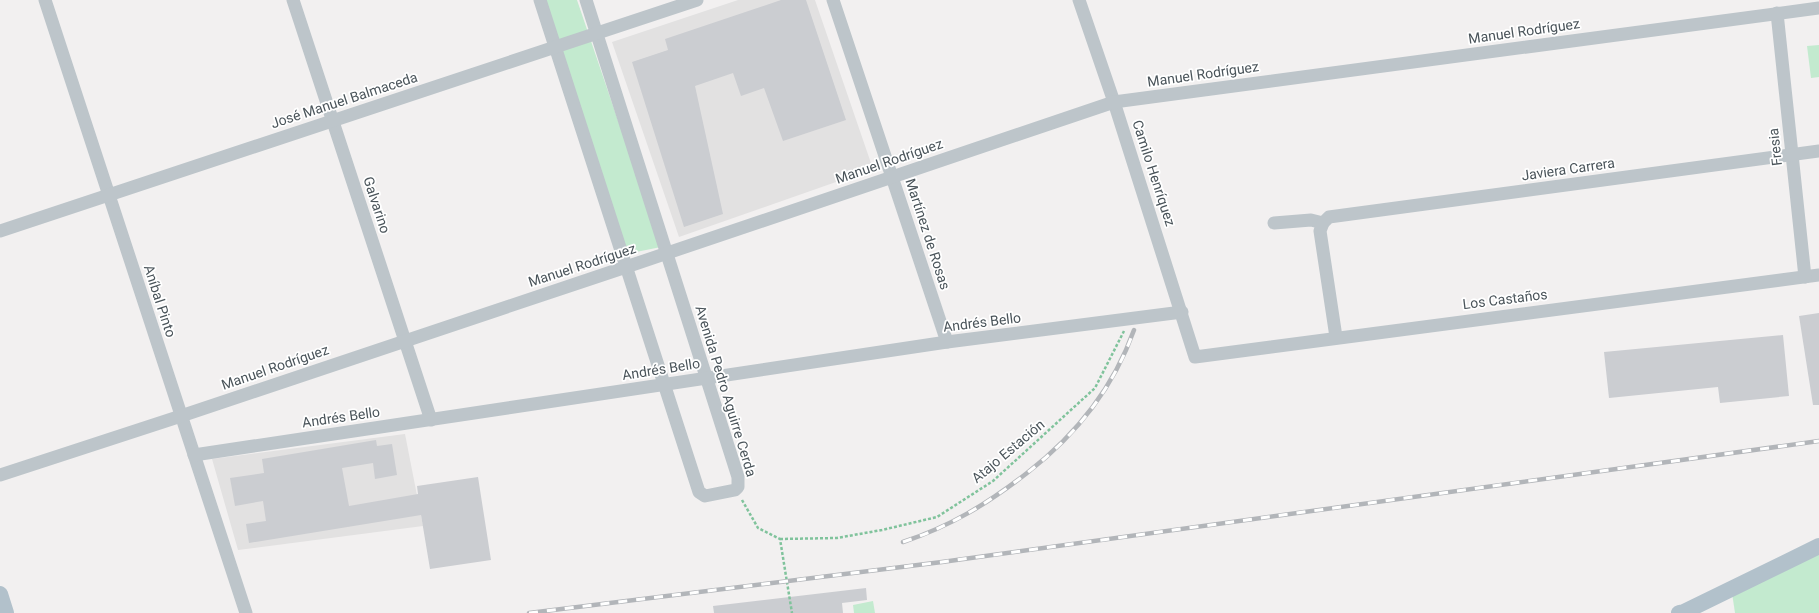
<svg xmlns="http://www.w3.org/2000/svg" width="1819" height="613" font-family="Roboto,sans-serif">
	<rect width="100%" height="100%" fill="#f2f0f0"/>
	<g fill="#e2e1e1">
		<polygon points="738,0 815,0 873,169 679,237 612,42"/>
		<polygon points="405,434 423,526 238,550 212,459"/>
	</g>
	<g fill="#c3eacf">
		<polygon points="543,0 577,0 661,247 626,254"/>
		<polygon points="1819,45 1819,77 1811,78 1807,46"/>
		<polygon points="1819,550 1819,613 1735,613 1732,593"/>
		<polygon points="873,601 875,613 854,613 853,605"/>
	</g>
	<g fill="#cbcdd1">
		<polygon points="781,0 806,0 846,120 783,141 764,88 741,96 733,73 695,86 723,214 684,227 632,62 668,50 665,39"/>
		<polygon points="1819,313 1819,405 1813,405 1799,316"/>
		<polygon points="1783,335 1789,396 1720,403 1718,387 1609,398 1604,352"/>
		<polygon points="376,440 377,446 392,444 397,475 375,479 373,463 342,468 349,506 418,494 417,486 478,477 491,560 430,569 421,515 249,543 246,524 266,521 263,501 235,506 230,478 264,473 262,459"/>
		<polygon points="866,588 867,600 842,603 843,613 714,613 713,606"/>
	</g>
	<g fill="none" stroke-linecap="round" stroke-linejoin="round">
		<g stroke="#80c39c" stroke-width="2.5" stroke-dasharray="3 2" stroke-linecap="butt">
			<polyline points="742,500 758,528 780,539 792,613"/>
			<polyline points="780,539 837,538 882,530 937,517 993,481 1095,388 1124,331"/>
		</g>
		<g stroke="#bdc5ca" stroke-width="13">
			<polyline points="45,0 246,613"/>
			<polyline points="293,0 431,420"/>
			<polyline points="540,0 699,492 705,496 735,490 738,487 738,477 586,0"/>
			<polyline points="833,0 947,342"/>
			<polyline points="1079,0 1114,102 1195,357 1819,275"/>
			<polyline points="1777,13 1805,277"/>
			<polyline points="1274,223 1311,220 1323,223"/>
			<polyline points="0,231 697,0"/>
			<polyline points="1336,337 1320,231 1323,223 1329,217 1819,151"/>
			<polyline points="194,455 947,342 1182,312"/>
			<polyline points="0,475 181,416 626,267 1114,102 1819,8"/>
		</g>
		<g stroke="#b2c1cb" stroke-width="16">
			<polyline points="0,594 6,613"/>
			<polyline points="1679,613 1684,612 1819,546"/>
		</g>
		<g stroke="#b2b5b9" stroke-width="4.5">
			<g id="rail">
				<path d="M903 542C951 526 987 504 1027 473 1076 435 1113 389 1134 330"/>
				<polyline points="529,613 942,562 1819,441"/>
			</g>
		</g>
		<use href="#rail" stroke="#fff" stroke-width="3" stroke-dasharray="9" stroke-linecap="butt"/>
	</g>
	<g text-anchor="middle" dominant-baseline="central" stroke-width="3.5" stroke-linejoin="round" paint-order="stroke">
		<g font-size="14" fill="#4a545a" stroke="#fff">
			<text transform="translate(1524 31) rotate(-8)">Manuel Rodríguez</text>
			<text transform="translate(1203 74) rotate(-8)">Manuel Rodríguez</text>
			<text transform="translate(344 100) rotate(-18)">José Manuel Balmaceda</text>
			<text transform="translate(1775 147) rotate(-96)">Fresia</text>
			<text transform="translate(889 161) rotate(-19)">Manuel Rodríguez</text>
			<text transform="translate(1568 169) rotate(-8)">Javiera Carrera</text>
			<text transform="translate(1154 173) rotate(72)">Camilo Henríquez</text>
			<text transform="translate(377 205) rotate(72)">Galvarino</text>
			<text transform="translate(928 234) rotate(72)">Martínez de Rosas</text>
			<text transform="translate(582 265) rotate(-18)">Manuel Rodríguez</text>
			<text transform="translate(1505 299) rotate(-7)">Los Castaños</text>
			<text transform="translate(160 301) rotate(72)">Aníbal Pinto</text>
			<text transform="translate(982 322) rotate(-7)">Andrés Bello</text>
			<text transform="translate(275 367) rotate(-19)">Manuel Rodríguez</text>
			<text transform="translate(661 369) rotate(-9)">Andrés Bello</text>
			<text transform="translate(726 391) rotate(73)">Avenida Pedro Aguirre Cerda</text>
			<text transform="translate(341 417) rotate(-8)">Andrés Bello</text>
			<text transform="translate(1008 451) rotate(-40)">Atajo Estación</text>
		</g>
	</g>
</svg>
